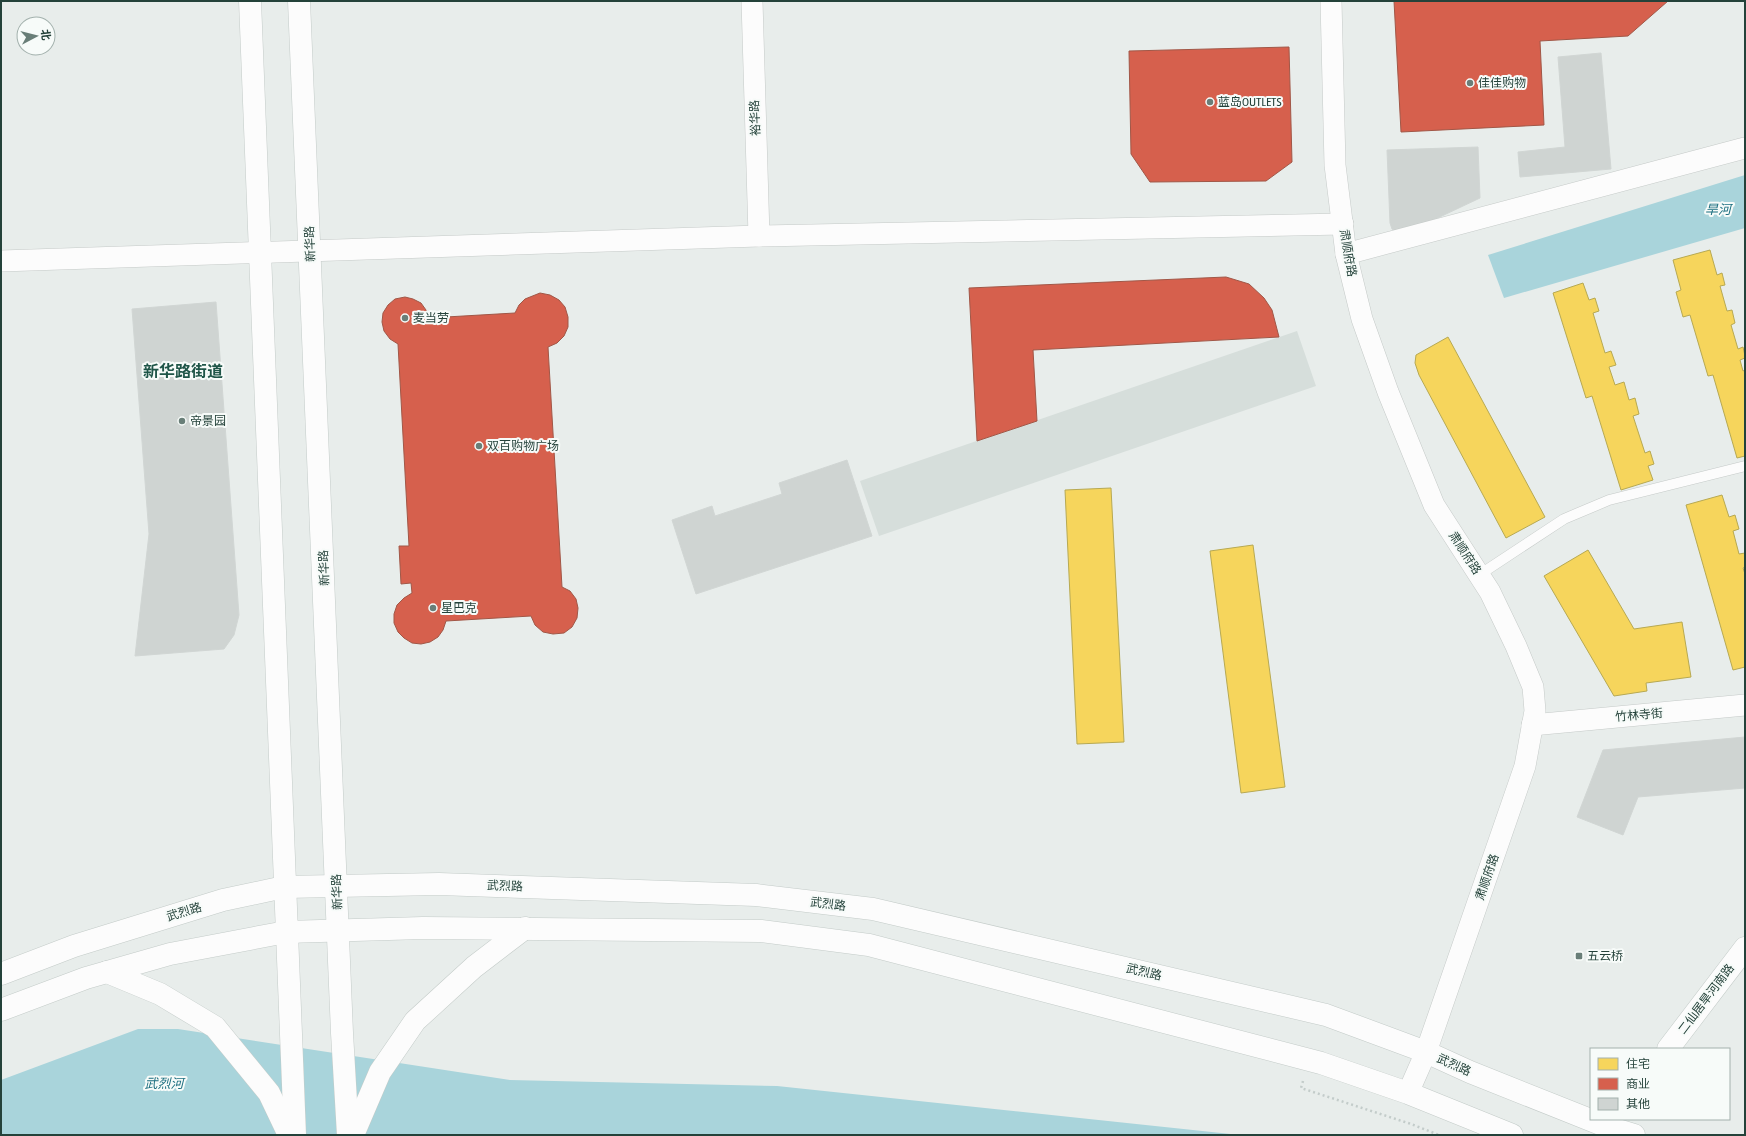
<svg xmlns="http://www.w3.org/2000/svg" width="1746" height="1136" font-family="'Asap Condensed','Noto Sans SC',sans-serif">
	<rect width="100%" height="100%" fill="#e8edeb"/>
	<polygon fill="#d6dedb" points="1297,331 1316,386 879,536 860,481"/>
	<g fill="#a9d4db">
		<polygon points="1745,175 1745,228 1504,298 1488,255"/>
		<polygon points="138,1029 178,1029 510,1080 777,1086 1240,1135 1,1135 1,1080"/>
	</g>
	<g fill="#f6d55c" stroke="#b7a952">
		<polygon points="1710,250 1717,275 1722,273 1725,285 1720,286 1727,311 1732,310 1735,323 1731,325 1738,349 1743,347 1745,356 1745,358 1740,360 1743,371 1745,370 1745,456 1737,458 1713,375 1708,376 1690,315 1683,317 1676,292 1681,290 1673,260"/>
		<polygon points="1583,283 1589,300 1595,298 1599,311 1593,313 1605,353 1611,351 1616,365 1609,367 1615,385 1624,382 1629,400 1635,398 1639,414 1633,416 1645,453 1650,451 1654,464 1648,466 1653,480 1621,490 1592,396 1586,398 1553,293"/>
		<polygon points="1448,337 1545,517 1506,538 1419,375 1415,363 1416,355"/>
		<polygon points="1111,488 1124,742 1077,744 1065,490"/>
		<polygon points="1722,495 1729,517 1735,515 1739,529 1733,531 1739,554 1745,553 1745,567 1743,568 1745,574 1745,667 1733,670 1686,505"/>
		<polygon points="1253,545 1285,787 1241,793 1210,551"/>
		<polygon points="1588,550 1634,629 1682,622 1691,677 1646,683 1647,691 1614,696 1544,576"/>
	</g>
	<g fill="#d6604d" stroke="#a15747">
		<polygon points="1394,1 1668,1 1628,36 1540,41 1544,125 1401,132"/>
		<polygon points="1289,47 1292,162 1266,181 1150,182 1131,154 1129,51"/>
		<polygon points="1226,277 1249,284 1264,298 1272,310 1279,337 1033,350 1037,421 977,441 969,288"/>
		<polygon points="540,293 550,295 559,300 565,307 568,317 568,327 564,336 557,343 548,347 562,587 570,591 576,599 578,608 577,618 572,627 564,633 553,634 543,632 535,625 531,616 446,621 443,630 438,637 430,642 421,644 412,643 404,638 398,632 394,623 394,614 397,605 404,598 412,593 411,583 401,584 399,546 409,546 398,344 390,339 384,331 382,322 383,313 388,305 395,299 405,297 413,299 421,303 426,310 429,318 515,313 519,305 525,299"/>
	</g>
	<g fill="#cfd4d2" stroke="#d1d6d4">
		<polygon points="1601,53 1611,169 1520,177 1518,152 1565,147 1558,57"/>
		<polygon points="1478,147 1480,198 1410,231 1398,233 1392,229 1390,223 1387,150"/>
		<polygon points="216,302 239,615 234,635 224,649 135,656 149,534 132,309"/>
		<polygon points="847,460 872,536 696,594 672,520 712,506 715,516 782,494 779,483"/>
		<polygon points="1745,737 1745,788 1638,797 1623,835 1577,817 1603,750"/>
	</g>
	<g fill="none" stroke-linecap="round" stroke-linejoin="round">
		<g stroke="#c5cac8" stroke-width="11">
			<polyline id="lane" points="1479,575 1564,519 1609,500 1745,466"/>
		</g>
		<g stroke="#c5cac8" stroke-width="22">
			<g id="street">
				<polyline points="752,1 759,236"/>
				<polyline points="1331,1 1335,165 1346,254 1362,319 1388,392 1434,505 1490,592 1516,646 1533,687 1535,711 1525,766 1426,1052 1408,1093"/>
				<polyline points="1346,254 1745,148"/>
				<polyline points="1,261 759,236 1343,224"/>
				<polyline points="1532,725 1745,705"/>
			</g>
		</g>
		<g stroke="#c3cbc8" stroke-width="23">
			<g id="secondary">
				<polyline points="250,1 295,1135"/>
				<polyline points="299,1 342,1033 348,1135"/>
				<polyline points="107,972 160,994 215,1027 269,1093 289,1135"/>
				<polyline points="1,974 74,946 223,900 284,887 439,884 756,895 873,909 1326,1015 1426,1052 1470,1072 1608,1127 1634,1135"/>
				<polyline points="1,1010 86,978 170,954 286,932 423,928 761,931 869,945 1321,1063 1408,1093 1512,1135"/>
				<polyline points="1668,1049 1745,948"/>
				<polyline points="353,1135 380,1072 415,1021 474,967 525,928"/>
			</g>
		</g>
		<polyline stroke="#c3ccca" stroke-width="2.5" stroke-dasharray="2 3" stroke-linecap="butt" points="1303,1081 1301,1088 1411,1124 1439,1135"/>
		<use href="#lane" stroke="#fcfcfc" stroke-width="10"/>
		<use href="#street" stroke="#fcfcfc" stroke-width="21"/>
		<use href="#secondary" stroke="#fcfcfc" stroke-width="22"/>
	</g>
	<g fill="#697e78" stroke="#f7fbf9" stroke-width="1.5">
		<circle cx="1470" cy="83" r="4"/>
		<circle cx="1210" cy="102" r="4"/>
		<circle cx="405" cy="318" r="4"/>
		<circle cx="182" cy="421" r="4"/>
		<circle cx="479" cy="446" r="4"/>
		<circle cx="433" cy="608" r="4"/>
		<rect x="1575" y="952" width="8" height="8" rx="2"/>
	</g>
	<g text-anchor="middle" dominant-baseline="central" stroke-width="4" stroke-linejoin="round" paint-order="stroke">
		<g font-size="12" fill="#24423a" stroke="#f7fbf9" text-anchor="start">
			<text x="1478" y="83">佳佳购物</text>
			<text x="1218" y="102">蓝岛OUTLETS</text>
			<text x="413" y="318">麦当劳</text>
			<text x="190" y="421">帝景园</text>
			<text x="487" y="446">双百购物广场</text>
			<text x="441" y="608">星巴克</text>
			<text x="1587" y="956">五云桥</text>
		</g>
		<g font-size="12" fill="#24423a" stroke="#f7fbf9">
			<text transform="translate(755 118) rotate(-92)">裕华路</text>
			<text transform="translate(310 244) rotate(-92)">新华路</text>
			<text transform="translate(1348 253) rotate(80)">肃顺府路</text>
			<text transform="translate(1465 553) rotate(57)">肃顺府路</text>
			<text transform="translate(324 568) rotate(-92)">新华路</text>
			<text transform="translate(1639 715) rotate(-5)">竹林寺街</text>
			<text transform="translate(1487 877) rotate(-71)">肃顺府路</text>
			<text transform="translate(505 886) rotate(2)">武烈路</text>
			<text transform="translate(337 892) rotate(-92)">新华路</text>
			<text transform="translate(828 904) rotate(7)">武烈路</text>
			<text transform="translate(184 912) rotate(-17)">武烈路</text>
			<text transform="translate(1144 972) rotate(13)">武烈路</text>
			<text transform="translate(1706 999) rotate(-53)">二仙居旱河南路</text>
			<text transform="translate(1454 1065) rotate(24)">武烈路</text>
		</g>
		<g font-size="13" font-style="italic" fill="#1c6f80" stroke="#f7fbf9">
			<text x="1718" y="209">旱河</text>
			<text x="164" y="1083">武烈河</text>
		</g>
		<g font-size="16" font-weight="bold" fill="#1f5548" stroke="#f7fbf9">
			<text x="183" y="371">新华路街道</text>
		</g>
	</g>
	<rect width="1746" height="1136" fill="none" stroke="#24423a" stroke-width="4"/>
	<rect x="1590" y="1048" width="140" height="72" fill="#f7fbf9" stroke="#a3b1ad"/>
	<rect x="1598" y="1058" width="20" height="12" fill="#f6d55c" stroke="#a3b1ad"/>
	<text x="1626" y="1068" font-size="12" fill="#24423a">住宅</text>
	<rect x="1598" y="1078" width="20" height="12" fill="#d6604d" stroke="#a3b1ad"/>
	<text x="1626" y="1088" font-size="12" fill="#24423a">商业</text>
	<rect x="1598" y="1098" width="20" height="12" fill="#cfd4d2" stroke="#a3b1ad"/>
	<text x="1626" y="1108" font-size="12" fill="#24423a">其他</text>
	<g transform="translate(36 36) rotate(83)"><circle r="19" fill="#f7fbf9" stroke="#a3b1ad"/>
	<path d="M0-3L7 15L0 10L-7 15Z" fill="#697e78"/>
	<text y="-6" font-size="11" font-weight="bold" text-anchor="middle" fill="#24423a">北</text>
	</g>
</svg>
